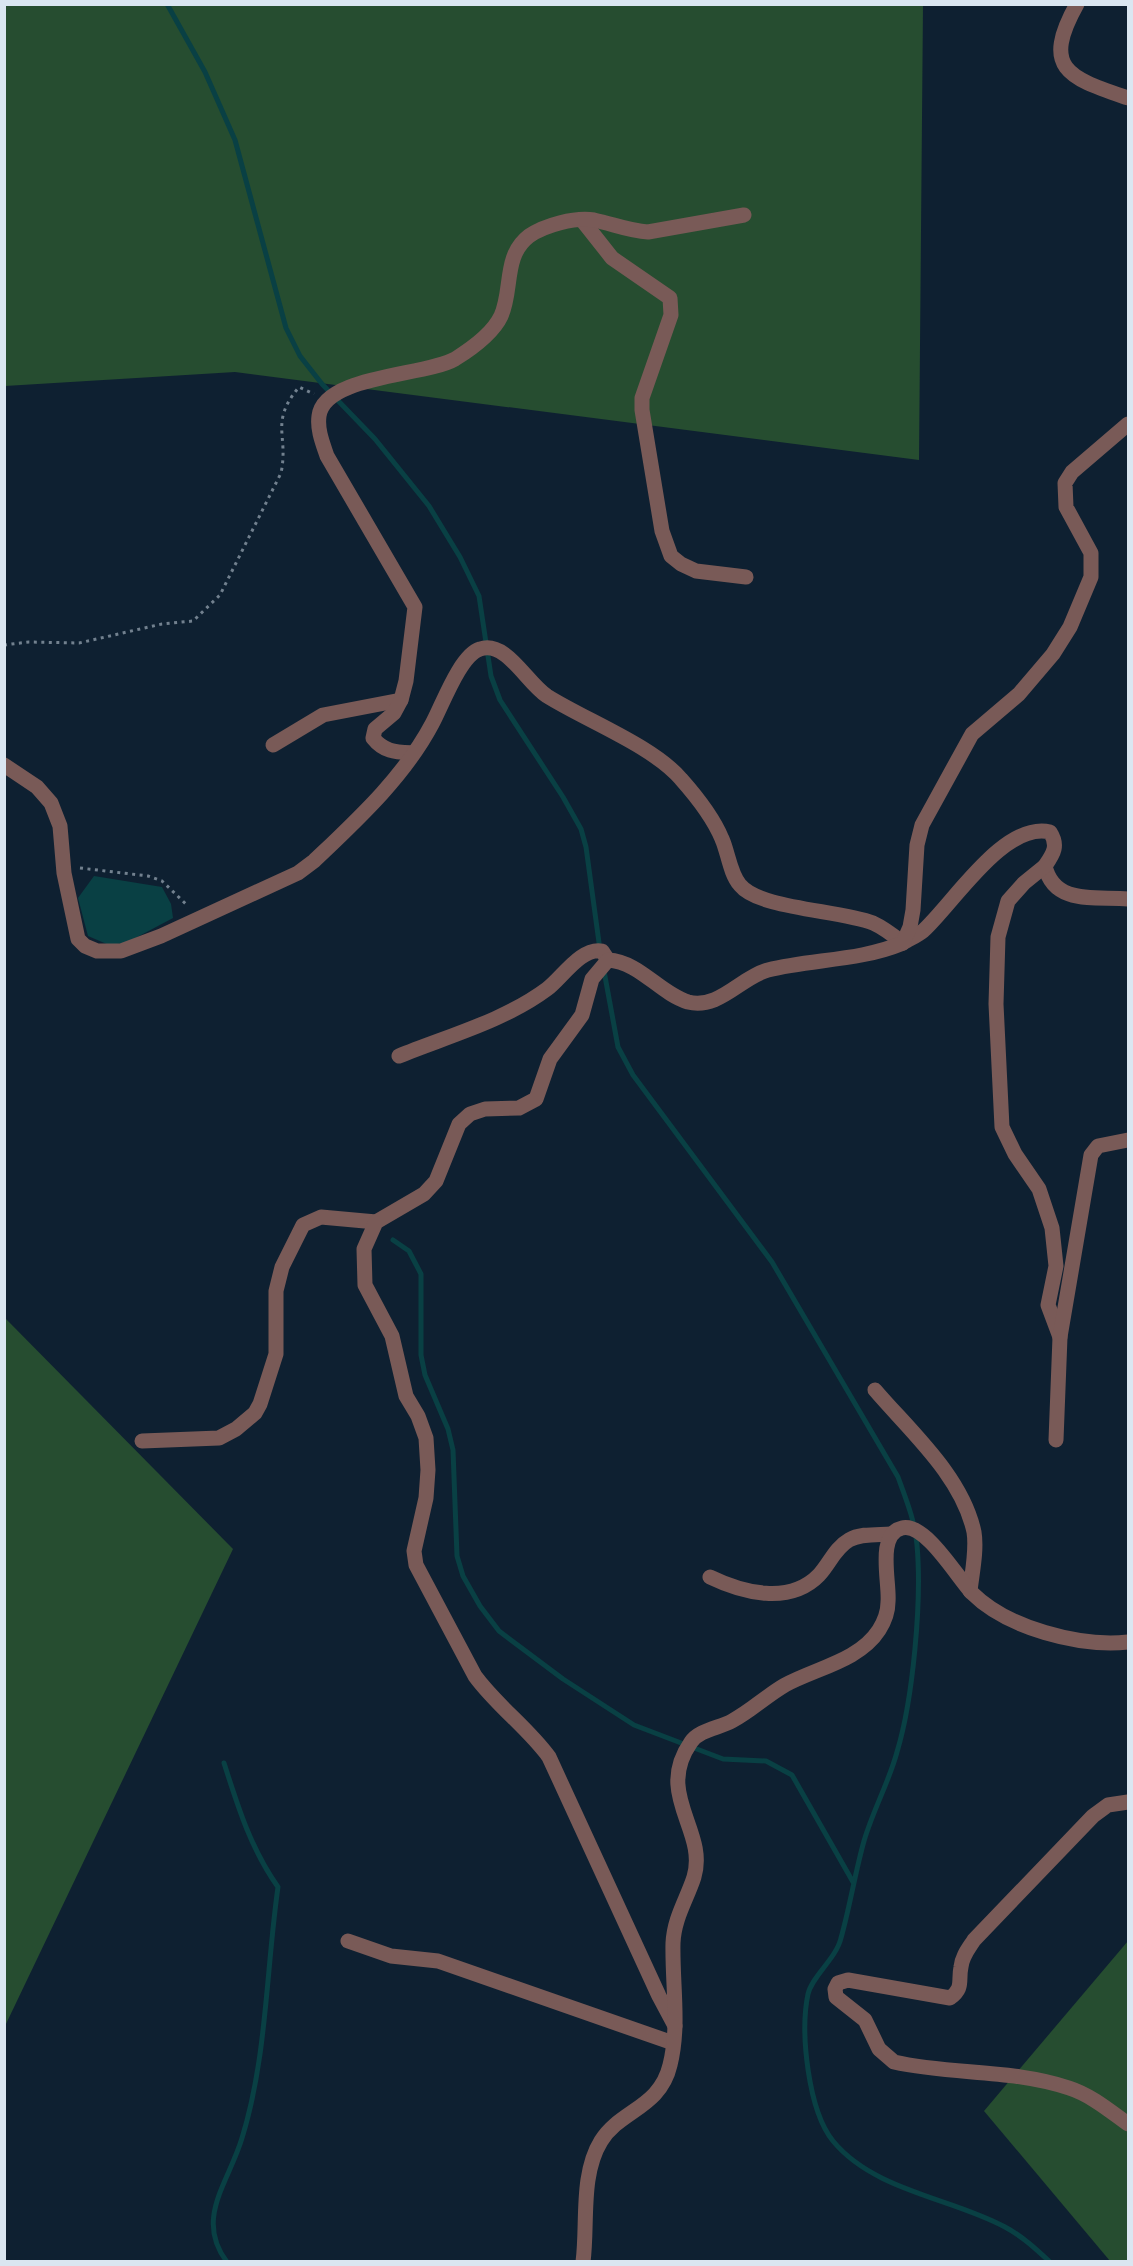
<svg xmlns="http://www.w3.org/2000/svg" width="1133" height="2266" font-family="'Work Sans',sans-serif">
	<rect width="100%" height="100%" fill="#0e2031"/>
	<g fill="#264d30">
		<polygon points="5,5 923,5 919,460 235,372 5,386"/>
		<polygon points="5,1318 233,1549 5,2026"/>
		<polygon points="1128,1941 1128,2261 1110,2261 984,2111"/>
	</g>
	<polygon fill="#094044" points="94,876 162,887 171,904 173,918 126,943 109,945 88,936 78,898"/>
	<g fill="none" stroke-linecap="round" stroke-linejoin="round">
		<g stroke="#094044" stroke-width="5">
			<polyline points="167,4 205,72 235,140 286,328 300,356 322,384 375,439 429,506 460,557 479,596 491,676 500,700 563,797 581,829 586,847 600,950"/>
			<path d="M604 971 618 1047 633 1075 772 1262 898 1477C906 1499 915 1521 917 1545 922 1601 913 1699 897 1752 889 1782 873 1810 864 1841 855 1873 850 1906 841 1938 836 1959 812 1976 808 1994 800 2032 808 2110 833 2141 874 2191 952 2198 1005 2227 1022 2236 1036 2249 1050 2262"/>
			<polyline points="393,1240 409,1251 421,1274 421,1355 425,1375 448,1429 453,1450 457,1556 463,1576 480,1606 499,1631 563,1679 634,1725 723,1759 766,1761 792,1775 853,1882"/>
			<path d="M224 1763C238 1807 251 1849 278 1887 266 1971 267 2057 242 2138 229 2182 194 2219 227 2262"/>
		</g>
		<g stroke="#72818f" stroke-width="3" stroke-dasharray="3 4.5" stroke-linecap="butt">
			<path d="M4 645 29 642 79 643 162 624 193 621 220 595 281 473C289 435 269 423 299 387L314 394"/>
			<polyline points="80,868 148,876 162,881 188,906"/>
		</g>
		<g stroke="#795a57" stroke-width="15">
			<path d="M1077 4C1040 70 1070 78 1128 98"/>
			<polyline points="582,220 612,258 670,298 671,315 642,398 642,410 662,531 671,556 681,564 696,571 746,577"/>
			<polyline points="273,745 323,715 401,700"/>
			<path d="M413 753C396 752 384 752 373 738L375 729 394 713 401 700 406 681 415 607 327 456C323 444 317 430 319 416 324 375 426 376 455 359 471 349 493 333 501 316 513 289 503 256 529 236 545 225 575 217 594 220 613 224 629 231 648 232L744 215"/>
			<path d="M4 765 37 787 51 803 60 826 64 873 78 939 85 946 97 951H121L161 936 298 873 314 861C357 820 404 777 432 724 442 706 460 655 480 649 506 640 526 682 547 696 585 720 653 746 681 779 697 797 713 817 722 839 728 852 730 874 740 885 759 909 839 910 873 923 884 928 893 935 903 943 909 939 917 936 923 931 953 904 1004 821 1050 832 1059 846 1053 854 1045 866 1054 906 1097 896 1128 899"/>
			<polyline points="1045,866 1024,883 1008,901 998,937 996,1004 1002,1127 1015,1154 1039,1189 1052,1228 1056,1266 1048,1305 1060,1337"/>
			<path d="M399 1056C448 1036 504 1021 547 989 562 978 581 947 602 951L608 960"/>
			<path d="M875 1390C910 1431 962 1476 974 1532 977 1550 972 1573 970 1591"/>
			<polyline points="1056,1440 1060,1337 1091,1155 1098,1146 1128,1140"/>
			<polyline points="142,1441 219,1438 236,1429 255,1413 260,1404 276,1354 276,1291 282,1267 303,1225 321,1217 376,1222"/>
			<path d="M710 1577C743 1593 790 1605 819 1575 830 1563 835 1548 849 1540 861 1533 878 1535 891 1534"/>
			<path d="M1128 1802 1108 1805 1093 1816 974 1940C969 1948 962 1956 961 1967 958 1981 964 1988 950 1998L848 1980 838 1983 835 1989 836 1997 865 2020 879 2049 894 2062C951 2075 1013 2069 1069 2088 1091 2095 1110 2111 1128 2124"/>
			<polyline points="348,1941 391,1956 438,1961 673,2043"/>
			<path d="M675 2026 659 1996 549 1757C528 1728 497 1706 475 1676L416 1565 414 1551 426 1498 428 1470 426 1438 418 1416 406 1396 392 1336 365 1285 364 1249 376 1222 424 1194 436 1181 459 1124 470 1114 485 1109 519 1108 536 1099 550 1059 582 1015 592 979 608 960C640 962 659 993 688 1002 719 1010 741 977 768 970 812 959 860 961 903 943L910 927 913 910 917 845 922 825 972 734 1019 694 1053 654 1070 627 1091 577V553L1066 507 1065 483 1072 472 1128 424"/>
			<path d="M583 2262C588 2224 580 2175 601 2141 620 2110 660 2108 670 2065 680 2025 672 1984 673 1943 674 1918 687 1899 694 1877 708 1830 654 1795 691 1742 699 1730 719 1728 732 1721 751 1711 766 1696 785 1685 816 1668 859 1661 879 1630 884 1622 888 1611 888 1602 890 1583 876 1534 902 1528 925 1522 957 1577 972 1593 1007 1628 1079 1647 1128 1642"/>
		</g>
	</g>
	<rect width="1133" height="2266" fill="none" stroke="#dae6f1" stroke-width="12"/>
</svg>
